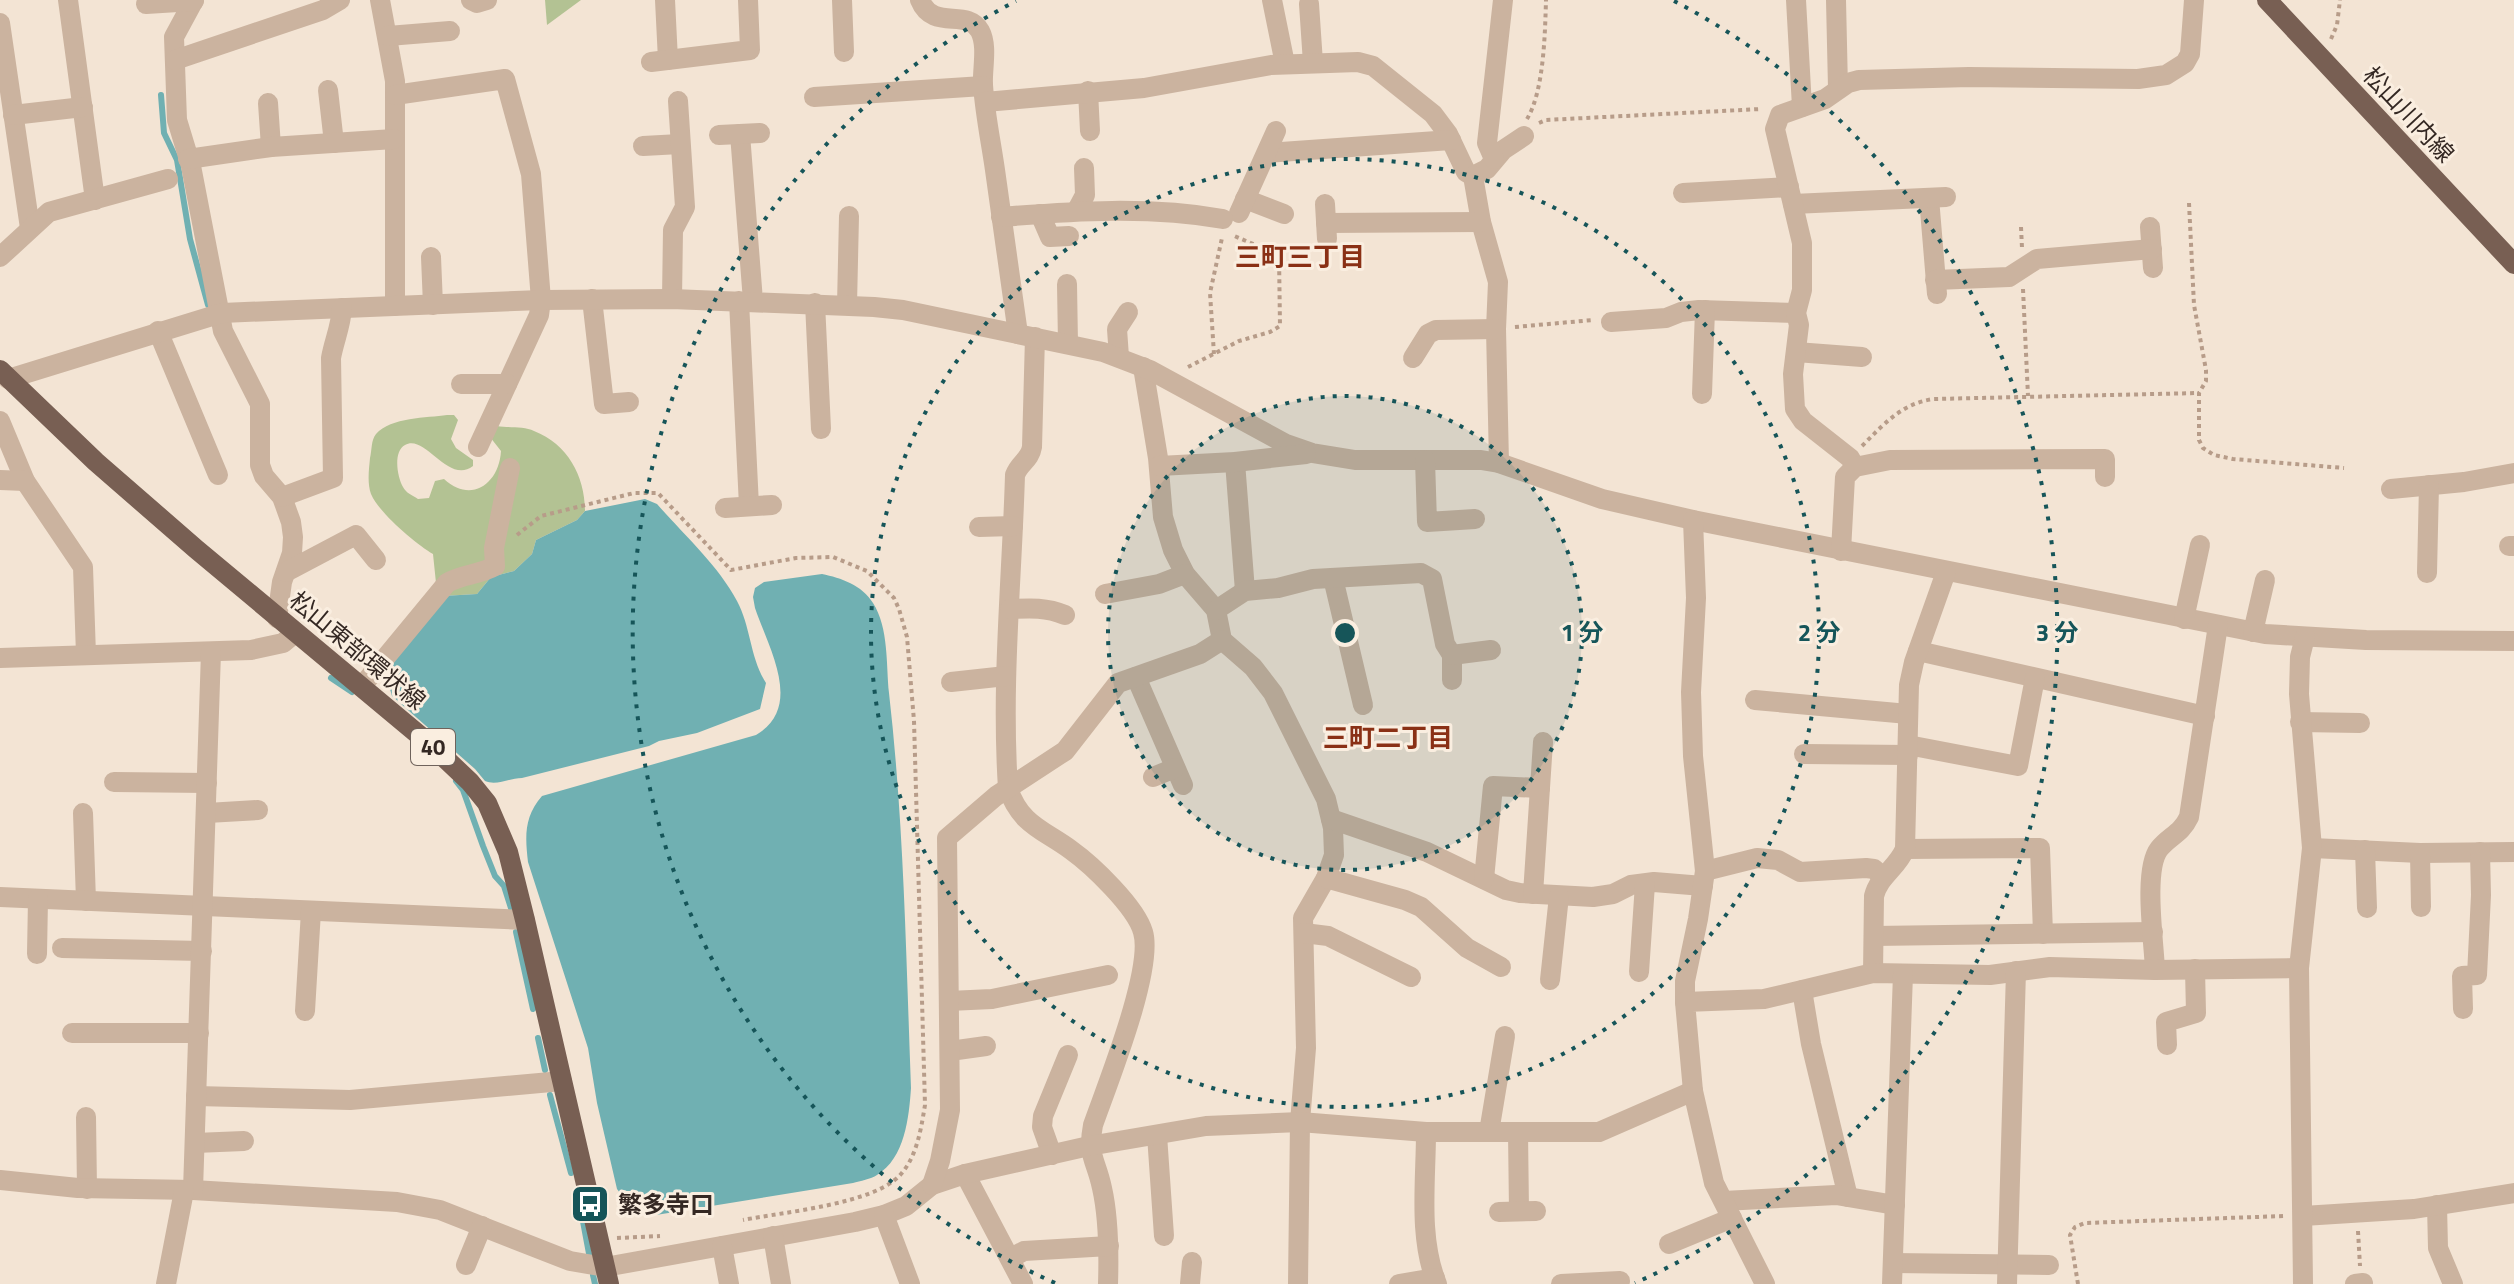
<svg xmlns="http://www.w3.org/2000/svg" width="2514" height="1284" font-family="'Titillium Web','Noto Sans JP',sans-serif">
	<rect width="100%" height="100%" fill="#f3e4d4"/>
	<g fill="#b3c293">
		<polygon points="545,0 581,0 547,25"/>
		<path d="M447 415H454L458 420 451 439 456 448 473 460V466C448 485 425 433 405 445 393 451 397 477 403 487 406 493 412 495 418 499L429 498 435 481 444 479C471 504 499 484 501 451L490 437 497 426C508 428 524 426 534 431 568 444 585 477 585 511L577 520 536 540 532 554 514 571 491 577 477 594 443 596 436 583 433 554C416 544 379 513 371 494 367 483 369 469 370 458 372 450 371 440 376 434 391 417 427 418 447 415Z"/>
	</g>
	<g fill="#70b0b2">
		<path d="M645 499 657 504C684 535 718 565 737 601 751 627 750 658 766 683L760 709 697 733 659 741 649 746 522 778C509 778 497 786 485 781L475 769 392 696 388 682 390 665 443 596 477 594 491 577 514 571 532 554 536 540 577 520 585 511Z"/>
		<path d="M822 574C841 578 862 585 873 603 889 628 886 665 889 693 904 824 906 956 911 1088 909 1117 905 1158 877 1175 871 1179 860 1181 853 1183L656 1215 632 1209 617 1189 597 1103 588 1048 528 862C525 836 524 817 542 796L756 735C804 707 769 649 755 608L753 597 755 588 764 582Z"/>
	</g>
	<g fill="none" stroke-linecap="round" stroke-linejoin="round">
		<g stroke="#70b0b2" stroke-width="6">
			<polyline points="161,95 164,133 177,160 190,239 208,305"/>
			<polyline points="331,678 352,692"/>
			<polyline points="456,781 463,790 483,846 495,876 504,886 511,908"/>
			<polyline points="516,932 533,1009"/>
			<polyline points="538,1038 545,1070"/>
			<polyline points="550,1095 571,1173"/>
			<polyline points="579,1200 590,1259"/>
			<polyline points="593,1275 595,1284"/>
		</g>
		<g stroke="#b79c89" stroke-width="4" stroke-dasharray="4 4" stroke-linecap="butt">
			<polyline points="2331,39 2337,25 2340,0"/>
			<path d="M1527 119C1544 91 1545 33 1546 0"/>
			<polyline points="1539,123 1546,120 1761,109"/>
			<polyline points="2189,203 2194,305 2206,370 2206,381 2199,393 2199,440 2203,448 2214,455 2233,459 2344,468"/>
			<polyline points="2021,227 2022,248"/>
			<polyline points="2023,289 2028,396"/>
			<polyline points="1515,327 1593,320"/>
			<polyline points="1214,354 1210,293 1222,238"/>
			<polyline points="1188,367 1239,341 1270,332 1280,326 1279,255 1232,235"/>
			<path d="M1862 446C1884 424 1902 403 1934 399L2199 393"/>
			<path d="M517 535 541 516 634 493H658L731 570 796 558 833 557 867 571 894 598 899 609 907 637 914 721 925 1105C921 1129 917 1156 901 1174 876 1204 783 1212 743 1220"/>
			<polyline points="2358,1231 2360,1266"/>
			<polyline points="617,1238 660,1236"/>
			<polyline points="2078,1284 2070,1235 2075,1227 2085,1223 2284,1216"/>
		</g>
		<g stroke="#cbb39f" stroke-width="20">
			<polyline points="68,0 95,200"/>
			<polyline points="194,0 174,37 177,120 191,166 223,331 260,404 260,465 264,476 282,497 291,522 293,537 292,553 282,582 277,618"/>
			<polyline points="380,0 395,81 395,306"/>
			<polyline points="471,0 477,3 487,0"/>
			<polyline points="665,0 668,60"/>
			<polyline points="842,0 844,52"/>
			<path d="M920 0C933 32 967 7 980 31 988 46 982 69 983 85 985 114 991 142 995 170 1003 225 1010 279 1018 334"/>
			<polyline points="1272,0 1285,64"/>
			<polyline points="1796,0 1802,107"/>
			<polyline points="1836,0 1838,88"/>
			<polyline points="146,4 194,1"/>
			<polyline points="1309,4 1313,63"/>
			<polyline points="0,23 30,228"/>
			<polyline points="388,36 450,31"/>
			<polyline points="175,60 323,10 340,0"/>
			<polyline points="651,62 750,50 748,0"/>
			<polyline points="328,90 334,143"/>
			<polyline points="1088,91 1090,131"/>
			<polyline points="395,95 505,79 531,174 541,300 539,315 478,447"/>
			<polyline points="814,97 983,86"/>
			<polyline points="985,102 1144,88 1271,65 1358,62 1373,66 1433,114 1448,134 1466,172 1473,176 1487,169 1503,150 1524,136"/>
			<polyline points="268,103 271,147"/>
			<polyline points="13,115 83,107"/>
			<polyline points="740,134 753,301"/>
			<polyline points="719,135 760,133"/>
			<polyline points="643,146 680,144"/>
			<polyline points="1267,153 1451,140"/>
			<polyline points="188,159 271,147 394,139"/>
			<polyline points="1494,159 1487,143 1503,0"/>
			<polyline points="1473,176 1481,222 1498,282 1496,329 1499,463"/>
			<polyline points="1683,193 1789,187"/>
			<polyline points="1929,198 1937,294"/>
			<polyline points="1245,199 1284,214"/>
			<polyline points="1325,204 1327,239"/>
			<polyline points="1793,204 1946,197"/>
			<polyline points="1077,210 1085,195 1084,168"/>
			<polyline points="1239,213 1276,131"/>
			<polyline points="1040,214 1050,237 1069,236"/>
			<path d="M1001 217C1074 211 1150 206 1223 219"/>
			<polyline points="1326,223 1481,222"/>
			<polyline points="2150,227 2153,268"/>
			<polyline points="0,257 49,212 168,179"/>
			<polyline points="431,257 433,305"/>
			<polyline points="1935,280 2009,277 2037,259 2152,249"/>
			<polyline points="1067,284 1068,344"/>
			<polyline points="592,299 604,404 629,402"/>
			<polyline points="672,299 673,230 685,207 678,101"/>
			<polyline points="739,301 749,506"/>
			<polyline points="815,303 821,429"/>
			<polyline points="847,305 849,216"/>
			<polyline points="1611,322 1666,318 1681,312 1699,310 1796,313"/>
			<polyline points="158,331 218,475"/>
			<path d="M1035 337 1032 447C1030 460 1019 463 1015 475 1012 579 1001 683 1008 788 1020 825 1044 830 1071 850 1092 865 1136 907 1143 932 1154 969 1107 1085 1093 1125 1087 1157 1096 1159 1102 1188 1109 1219 1109 1252 1108 1284"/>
			<polyline points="1796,352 1862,357"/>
			<polyline points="1119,357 1117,329 1128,312"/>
			<polyline points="1413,358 1428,334 1436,330 1496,329"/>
			<polyline points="1143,367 1158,458 1163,517 1173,550 1185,574 1216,610 1222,640 1253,667 1273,693 1326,799 1333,828 1334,855 1326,878 1303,918 1306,1048 1300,1122 1298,1284"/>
			<polyline points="8,379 222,313 541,300 672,299 874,307 903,310 1103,352 1150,370 1286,444 1312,453 1355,460 1481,460 1499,463 1602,499 1693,520 2265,634 2366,640 2514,641"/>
			<polyline points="461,384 507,384"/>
			<polyline points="1702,394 1705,310"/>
			<polyline points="0,421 25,481 83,567 86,655"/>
			<polyline points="1425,460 1427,522 1475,519"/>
			<polyline points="1235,462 1245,591"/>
			<polyline points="1159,466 1235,462 1306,454"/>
			<polyline points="1855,467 1850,458 1803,421 1795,409 1793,374 1799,325 1796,313 1802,290 1802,243 1775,129 1780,115 1825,99 1848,83 1859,80 1969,77 2138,79 2166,75 2185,63 2190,54 2194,0"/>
			<polyline points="0,480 25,481"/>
			<polyline points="2391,489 2464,482 2514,473"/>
			<path d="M282 497 333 478 331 358C334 341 341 326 342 308"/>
			<polyline points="725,508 772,505"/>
			<polyline points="979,527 1013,526"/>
			<polyline points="2509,546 2514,546"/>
			<polyline points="1841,551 1845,477 1855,467 1890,460 2105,459 2105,477"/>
			<polyline points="286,572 356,535 376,560"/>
			<polyline points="2427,573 2429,485"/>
			<polyline points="1333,578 1363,705"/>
			<polyline points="1105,594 1159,584 1185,574"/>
			<path d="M1010 609C1030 608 1046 607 1065 615"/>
			<polyline points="1216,610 1245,591 1278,588 1313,579 1421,573 1432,579 1445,644 1452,655 1452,680"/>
			<polyline points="2184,619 2200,545"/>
			<polyline points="2253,632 2265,580"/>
			<polyline points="1918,651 2205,716"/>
			<polyline points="1452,655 1491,650"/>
			<polyline points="0,658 251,650 283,643 295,633"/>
			<polyline points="1136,677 1183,785"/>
			<polyline points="951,682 1006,676"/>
			<path d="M362 686 447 583C462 574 479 575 495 566L494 548 510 468"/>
			<polyline points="1755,700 1908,714"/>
			<polyline points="2300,722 2360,723"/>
			<polyline points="1908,745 2018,766 2035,678"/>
			<polyline points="1804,754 1908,755"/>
			<polyline points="1153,777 1175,768"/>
			<polyline points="114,782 207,783"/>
			<polyline points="83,813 86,901"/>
			<polyline points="207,813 258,810"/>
			<polyline points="1331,819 1427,852 1506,890 1520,893 1593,897 1613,894 1631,885 1654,882 1703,886"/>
			<polyline points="2312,848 2420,853 2514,852"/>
			<polyline points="1905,849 2040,848 2043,934"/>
			<polyline points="2365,850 2367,908"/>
			<polyline points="2420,853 2421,907"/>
			<polyline points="1705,871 1757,858 1778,860 1800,872 1866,868 1874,869 1883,877"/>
			<polyline points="1326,878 1405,900 1421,907 1467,948 1501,967"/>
			<polyline points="1484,879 1493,786 1540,788"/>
			<polyline points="1533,894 1543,742"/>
			<polyline points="0,897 525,920"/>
			<polyline points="1304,933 1328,936 1411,977"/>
			<polyline points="1874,936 2153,932"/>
			<polyline points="62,948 202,951"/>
			<polyline points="37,954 38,899"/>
			<path d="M2155 970C2154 942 2143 870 2159 849 2169 836 2181 834 2189 817L2218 625"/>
			<polyline points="1639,972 1645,884"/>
			<path d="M1873 973 1874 896C1879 876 1897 868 1905 849L1909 685 1914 662 1946 572"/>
			<polyline points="1550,980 1559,896"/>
			<polyline points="1802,990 1811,1044 1848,1197"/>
			<polyline points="949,1001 992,999 1108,975"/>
			<polyline points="1685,1002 1685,981 1698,919 1705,871 1693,756 1691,692 1696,598 1693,520"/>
			<polyline points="2463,1009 2462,976 2477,975 2481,895 2480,852"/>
			<polyline points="305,1011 311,911"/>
			<polyline points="72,1033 199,1033"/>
			<polyline points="2167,1045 2166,1022 2196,1013 2195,969"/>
			<polyline points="950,1051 986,1046"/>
			<polyline points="196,1096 350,1100 562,1081"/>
			<polyline points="86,1117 87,1189"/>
			<path d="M1426 1132C1426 1182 1418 1237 1437 1284"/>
			<polyline points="1489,1132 1505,1036"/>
			<polyline points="1518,1132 1519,1211"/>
			<polyline points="1157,1135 1164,1236"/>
			<polyline points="195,1143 244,1141"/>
			<polyline points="1052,1155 1042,1127 1043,1116 1068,1055"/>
			<polyline points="965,1174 1023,1284"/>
			<polyline points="0,1180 78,1188 193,1190 397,1202 440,1210 570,1261 605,1267 855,1222 884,1215 906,1206 932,1185 965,1174 1089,1146 1206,1126 1300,1122 1426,1132 1599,1132 1693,1091"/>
			<polyline points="932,1185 940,1161 950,1110 947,838 996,796 1065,751 1118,683 1200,654 1222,640"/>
			<polyline points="193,1190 211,652"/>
			<polyline points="1724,1201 1836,1195 1895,1205"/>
			<polyline points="2437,1205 2438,1248 2453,1284"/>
			<polyline points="1499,1212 1536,1211"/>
			<polyline points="884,1215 910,1284"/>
			<polyline points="2303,1216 2414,1209 2514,1193"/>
			<polyline points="773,1236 781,1284"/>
			<polyline points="1669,1244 1732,1218"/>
			<polyline points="722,1246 729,1284"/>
			<polyline points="1011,1258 1024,1251 1109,1246"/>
			<polyline points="1893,1263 2049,1265"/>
			<polyline points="466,1265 482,1226"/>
			<polyline points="166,1284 184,1191"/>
			<polyline points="1190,1284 1192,1262"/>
			<polyline points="1399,1284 1435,1278"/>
			<polyline points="1561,1284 1620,1281"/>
			<polyline points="1765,1284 1714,1183 1693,1091 1685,1002 1764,999 1873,973 1990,975 2050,967 2155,970 2299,968"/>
			<polyline points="1892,1284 1903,974"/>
			<polyline points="2007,1284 2016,971"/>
			<polyline points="2303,1284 2299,968 2312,848 2299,694 2300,657 2305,637"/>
			<polyline points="2355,1284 2363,1283"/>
		</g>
		<g stroke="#785f53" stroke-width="20">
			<polyline points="2267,0 2514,264"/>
			<polyline points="0,370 96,462 196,549 431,745 470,782 487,803 508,852 525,920 609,1284"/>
		</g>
	</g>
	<circle cx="1345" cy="633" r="237" fill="#165559" fill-opacity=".12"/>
	<g fill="none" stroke="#165559" stroke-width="4" stroke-dasharray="4 8">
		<circle cx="1345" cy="633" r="237"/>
		<circle cx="1345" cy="633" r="474"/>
		<path d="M1055 1283A712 712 0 0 1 1016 1M1674 1A712 712 0 0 1 1635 1283"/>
	</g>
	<defs>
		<g id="bus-square" transform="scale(2)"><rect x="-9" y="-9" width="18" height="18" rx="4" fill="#165559" stroke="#faeee0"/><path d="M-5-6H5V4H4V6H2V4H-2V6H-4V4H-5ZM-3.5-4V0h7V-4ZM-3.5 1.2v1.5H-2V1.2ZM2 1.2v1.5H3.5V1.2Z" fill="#fff"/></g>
	</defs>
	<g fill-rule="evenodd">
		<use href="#bus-square" x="590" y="1204"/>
	</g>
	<g text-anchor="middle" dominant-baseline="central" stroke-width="6" stroke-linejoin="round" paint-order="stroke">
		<rect fill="#faeee0" stroke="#6f635c" stroke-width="2" x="411" y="729" width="44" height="36" rx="6"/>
		<g font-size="22" font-weight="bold" fill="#342823">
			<text x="433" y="747">40</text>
		</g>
		<g font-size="24" fill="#342823" stroke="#faeee0">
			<text transform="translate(2409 114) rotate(47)">松山川内線</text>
			<text transform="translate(358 650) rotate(40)">松山東部環状線</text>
		</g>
		<g font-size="24" font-weight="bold" fill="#342823" stroke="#faeee0" text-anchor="start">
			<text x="618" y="1204">繁多寺口</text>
		</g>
		<g font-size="26" font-weight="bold" fill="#8a3015" stroke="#faeee0">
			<text x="1300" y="256">三町三丁目</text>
			<text x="1388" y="737">三町二丁目</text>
		</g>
	</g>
	<circle cx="1345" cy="633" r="12" fill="#165559" stroke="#faeee0" stroke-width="4"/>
	<g font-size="24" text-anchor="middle" font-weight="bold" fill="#165559" stroke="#faeee0" stroke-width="6" stroke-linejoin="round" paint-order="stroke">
		<text x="1582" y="641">1 分</text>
		<text x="1819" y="641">2 分</text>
		<text x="2057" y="641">3 分</text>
	</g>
</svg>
